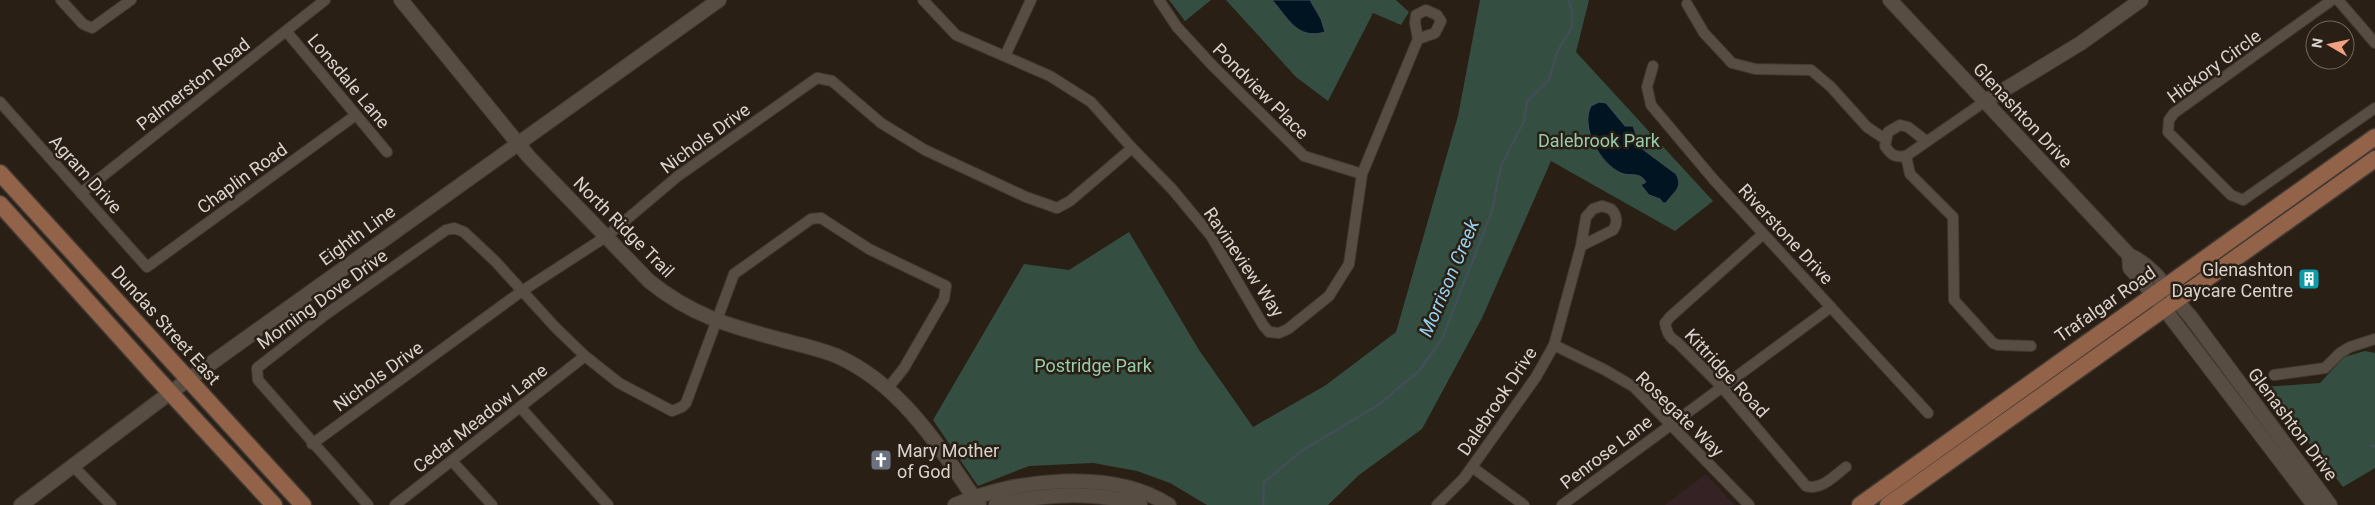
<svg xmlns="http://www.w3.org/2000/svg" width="2375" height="505" font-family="Roboto,sans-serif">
	<rect width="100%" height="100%" fill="#291f15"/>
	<polygon fill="#352225" points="1706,474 1734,505 1665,505"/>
	<g fill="#344f41">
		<polygon points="1169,0 1211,0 1185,21"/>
		<polygon points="1226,0 1396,0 1409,12 1401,25 1373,13 1328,101 1296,77"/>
		<polygon points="1480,0 1589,0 1576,52 1713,201 1675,231 1551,161 1482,318 1422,429 1359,475 1328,505 1207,505 1170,483 1137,471 1093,463 1029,466 978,486 933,420 1024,264 1069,270 1129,232 1199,350 1253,427 1326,385 1396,332 1458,116"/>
		<polygon points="2365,351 2375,353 2375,468 2343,487 2265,387 2320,383 2344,357"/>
	</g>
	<g fill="#001521" stroke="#414e55">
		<path d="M1272 0H1310L1321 19 1325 32C1297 40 1289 19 1272 0Z"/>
		<path d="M1599 102 1606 103 1625 126H1633L1641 148 1676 174C1684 188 1673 192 1666 203H1663L1660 199 1649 195 1641 185 1646 182C1639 171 1631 177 1621 173 1600 164 1580 127 1591 106Z"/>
	</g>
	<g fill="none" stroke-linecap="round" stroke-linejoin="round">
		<g stroke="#414e55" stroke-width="2.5">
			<polyline points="2371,446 2375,446"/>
			<polyline points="1263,505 1264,482 1303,450 1378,405 1419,371 1442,339 1492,211 1501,166 1524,121 1527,101 1549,80 1557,52 1572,27 1572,10 1568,0"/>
		</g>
		<g stroke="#413933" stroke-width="12">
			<g id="minor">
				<polyline points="61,0 83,24 92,28 131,0"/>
				<polyline points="923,0 956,35 1050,76 1091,102 1132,148 1172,189 1211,236 1263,325 1269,332 1279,333 1288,329 1329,296 1349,264 1362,174 1418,39 1415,23 1416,15 1426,10 1437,15 1441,21 1435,33 1418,39"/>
				<polyline points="1159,0 1177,27 1212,65 1304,156 1362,174"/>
				<polyline points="2332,0 2174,113 2169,120 2168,132 2231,195 2243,200 2375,108"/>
				<polyline points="2338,0 2375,43"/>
				<polyline points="1687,4 1704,33 1732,63 1755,69 1811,70 1831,87 1867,127 1885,139"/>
				<polyline points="286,31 387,152"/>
				<polyline points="1005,56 1031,0"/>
				<polyline points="1653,66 1647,87 1651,105 1714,180 1928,413"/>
				<polyline points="0,102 147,267 356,115"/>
				<path d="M1926 141 1908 127 1900 125 1888 132 1885 146C1891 155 1895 158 1906 156L1984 102"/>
				<polyline points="1906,156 1910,174 1953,217 1954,300 1993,343 1998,345 2031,346"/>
				<polyline points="81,193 325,0"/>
				<path d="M1763 234 1670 317 1665 323C1667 332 1669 338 1677 342L1721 386 1806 486C1821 491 1835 475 1846 467"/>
				<polyline points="1554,345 1605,370 1634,387 1749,505"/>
				<polyline points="2274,375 2325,368 2340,353 2350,347 2375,339"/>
				<polyline points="521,408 608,505"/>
				<polyline points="312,444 522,291 607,236 678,176 817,78 832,81 881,123 925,150 1026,197 1057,208 1070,201 1132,148"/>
				<polyline points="452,461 492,505"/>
				<polyline points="73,466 111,505"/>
				<polyline points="1472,467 1524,505"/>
				<polyline points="368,505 258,380 257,368 325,315 446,230 454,228 464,232 495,261 555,327 585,356 619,383 672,411 682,407 686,403 734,274 811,219 821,218 869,249 946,286 944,299 904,368 888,388"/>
				<polyline points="395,505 585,356"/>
				<path d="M1437 505 1464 478 1536 377 1554 345 1581 246 1586 217 1593 209 1602 206 1611 209C1617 215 1618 223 1613 230L1581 246"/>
				<polyline points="1562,505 1831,307"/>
			</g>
		</g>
		<g stroke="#413933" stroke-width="16">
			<g id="tertiary">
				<path d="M401 0 529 157 649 281C692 316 730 326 782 340 801 345 820 349 837 356 902 385 940 448 979 505"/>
				<path d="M1890 0 2129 255C2155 266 2171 295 2190 316L2330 505"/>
				<polyline points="1984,102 2081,43 2141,0"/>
				<polyline points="2129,255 2130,268 2153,294 2314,505"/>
				<polyline points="21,505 171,392 719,0"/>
				<path d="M955 505C1014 479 1112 468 1169 505"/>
				<path d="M996 505C1043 494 1094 490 1140 505"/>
			</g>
		</g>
		<g stroke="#413933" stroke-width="19">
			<g id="primary">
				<polyline points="0,173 303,505"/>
				<polyline points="0,204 154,375 274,505"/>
				<polyline points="1860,505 2375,137"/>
				<polyline points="1888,505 2375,159"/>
			</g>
		</g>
		<use href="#minor" stroke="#584d42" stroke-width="10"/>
		<use href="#tertiary" stroke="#584d42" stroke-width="14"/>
		<use href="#primary" stroke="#936349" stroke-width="16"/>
	</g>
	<defs>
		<g id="building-square" transform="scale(1.125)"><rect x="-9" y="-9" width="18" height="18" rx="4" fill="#0f9aa8" stroke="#291f15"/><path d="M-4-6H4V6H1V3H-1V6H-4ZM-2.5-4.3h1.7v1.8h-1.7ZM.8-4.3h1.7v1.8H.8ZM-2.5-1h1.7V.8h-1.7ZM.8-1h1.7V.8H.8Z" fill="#fff"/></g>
		<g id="church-square" transform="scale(1.125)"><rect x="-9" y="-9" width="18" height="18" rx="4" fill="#6b7280" stroke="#291f15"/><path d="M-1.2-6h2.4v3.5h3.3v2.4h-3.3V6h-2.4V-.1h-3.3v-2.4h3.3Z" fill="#fff"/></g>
	</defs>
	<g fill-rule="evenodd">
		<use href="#building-square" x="2309" y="279"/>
		<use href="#church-square" x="881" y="460"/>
	</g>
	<g text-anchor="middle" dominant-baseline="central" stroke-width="5" stroke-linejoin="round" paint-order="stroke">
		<g font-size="18" fill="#dad3cd" stroke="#291f15">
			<text transform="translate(2214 66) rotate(-36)">Hickory Circle</text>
			<text transform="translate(349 81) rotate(50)">Lonsdale Lane</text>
			<text transform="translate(193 84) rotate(-38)">Palmerston Road</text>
			<text transform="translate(1261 91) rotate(45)">Pondview Place</text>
			<text transform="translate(2023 115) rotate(47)">Glenashton Drive</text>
			<text transform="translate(705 138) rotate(-36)">Nichols Drive</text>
			<text transform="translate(86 174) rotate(48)">Agram Drive</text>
			<text transform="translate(242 178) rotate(-36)">Chaplin Road</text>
			<text transform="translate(624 227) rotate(45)">North Ridge Trail</text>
			<text transform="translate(1786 234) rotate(47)">Riverstone Drive</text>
			<text transform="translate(357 235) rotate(-36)">Eighth Line</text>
			<text transform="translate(1244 262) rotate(56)">Ravineview Way</text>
			<text transform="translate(322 299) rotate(-36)">Morning Dove Drive</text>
			<text transform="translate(2105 304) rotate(-35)">Trafalgar Road</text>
			<text transform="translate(166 325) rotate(48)">Dundas Street East</text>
			<text transform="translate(1727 373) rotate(47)">Kittridge Road</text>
			<text transform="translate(378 376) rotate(-36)">Nichols Drive</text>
			<text transform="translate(1497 401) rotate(-56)">Dalebrook Drive</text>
			<text transform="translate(1680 414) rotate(44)">Rosegate Way</text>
			<text transform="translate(480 418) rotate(-38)">Cedar Meadow Lane</text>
			<text transform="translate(2293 424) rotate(53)">Glenashton Drive</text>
			<text transform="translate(1606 452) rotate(-37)">Penrose Lane</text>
		</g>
		<g font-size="18" fill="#96cdaf" stroke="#291f15">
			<text x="1599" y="140">Dalebrook Park</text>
			<text x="1093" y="365">Postridge Park</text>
		</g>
		<g font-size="18" fill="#dad3cd" stroke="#291f15" text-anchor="end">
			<text x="2293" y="269">Glenashton<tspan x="2293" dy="21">Daycare Centre</tspan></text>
			<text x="897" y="450" text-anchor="start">Mary Mother<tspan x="897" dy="21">of God</tspan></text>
		</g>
		<g font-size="19" font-style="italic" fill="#96d0ed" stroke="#291f15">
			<text transform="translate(1449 278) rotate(-67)">Morrison Creek</text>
		</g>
	</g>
	<g transform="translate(2330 45) rotate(279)"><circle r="24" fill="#291f15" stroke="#70675f"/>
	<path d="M0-4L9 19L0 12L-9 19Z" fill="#f2a081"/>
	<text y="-8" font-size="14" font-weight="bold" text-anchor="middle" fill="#dad3cd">N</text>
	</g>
</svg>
